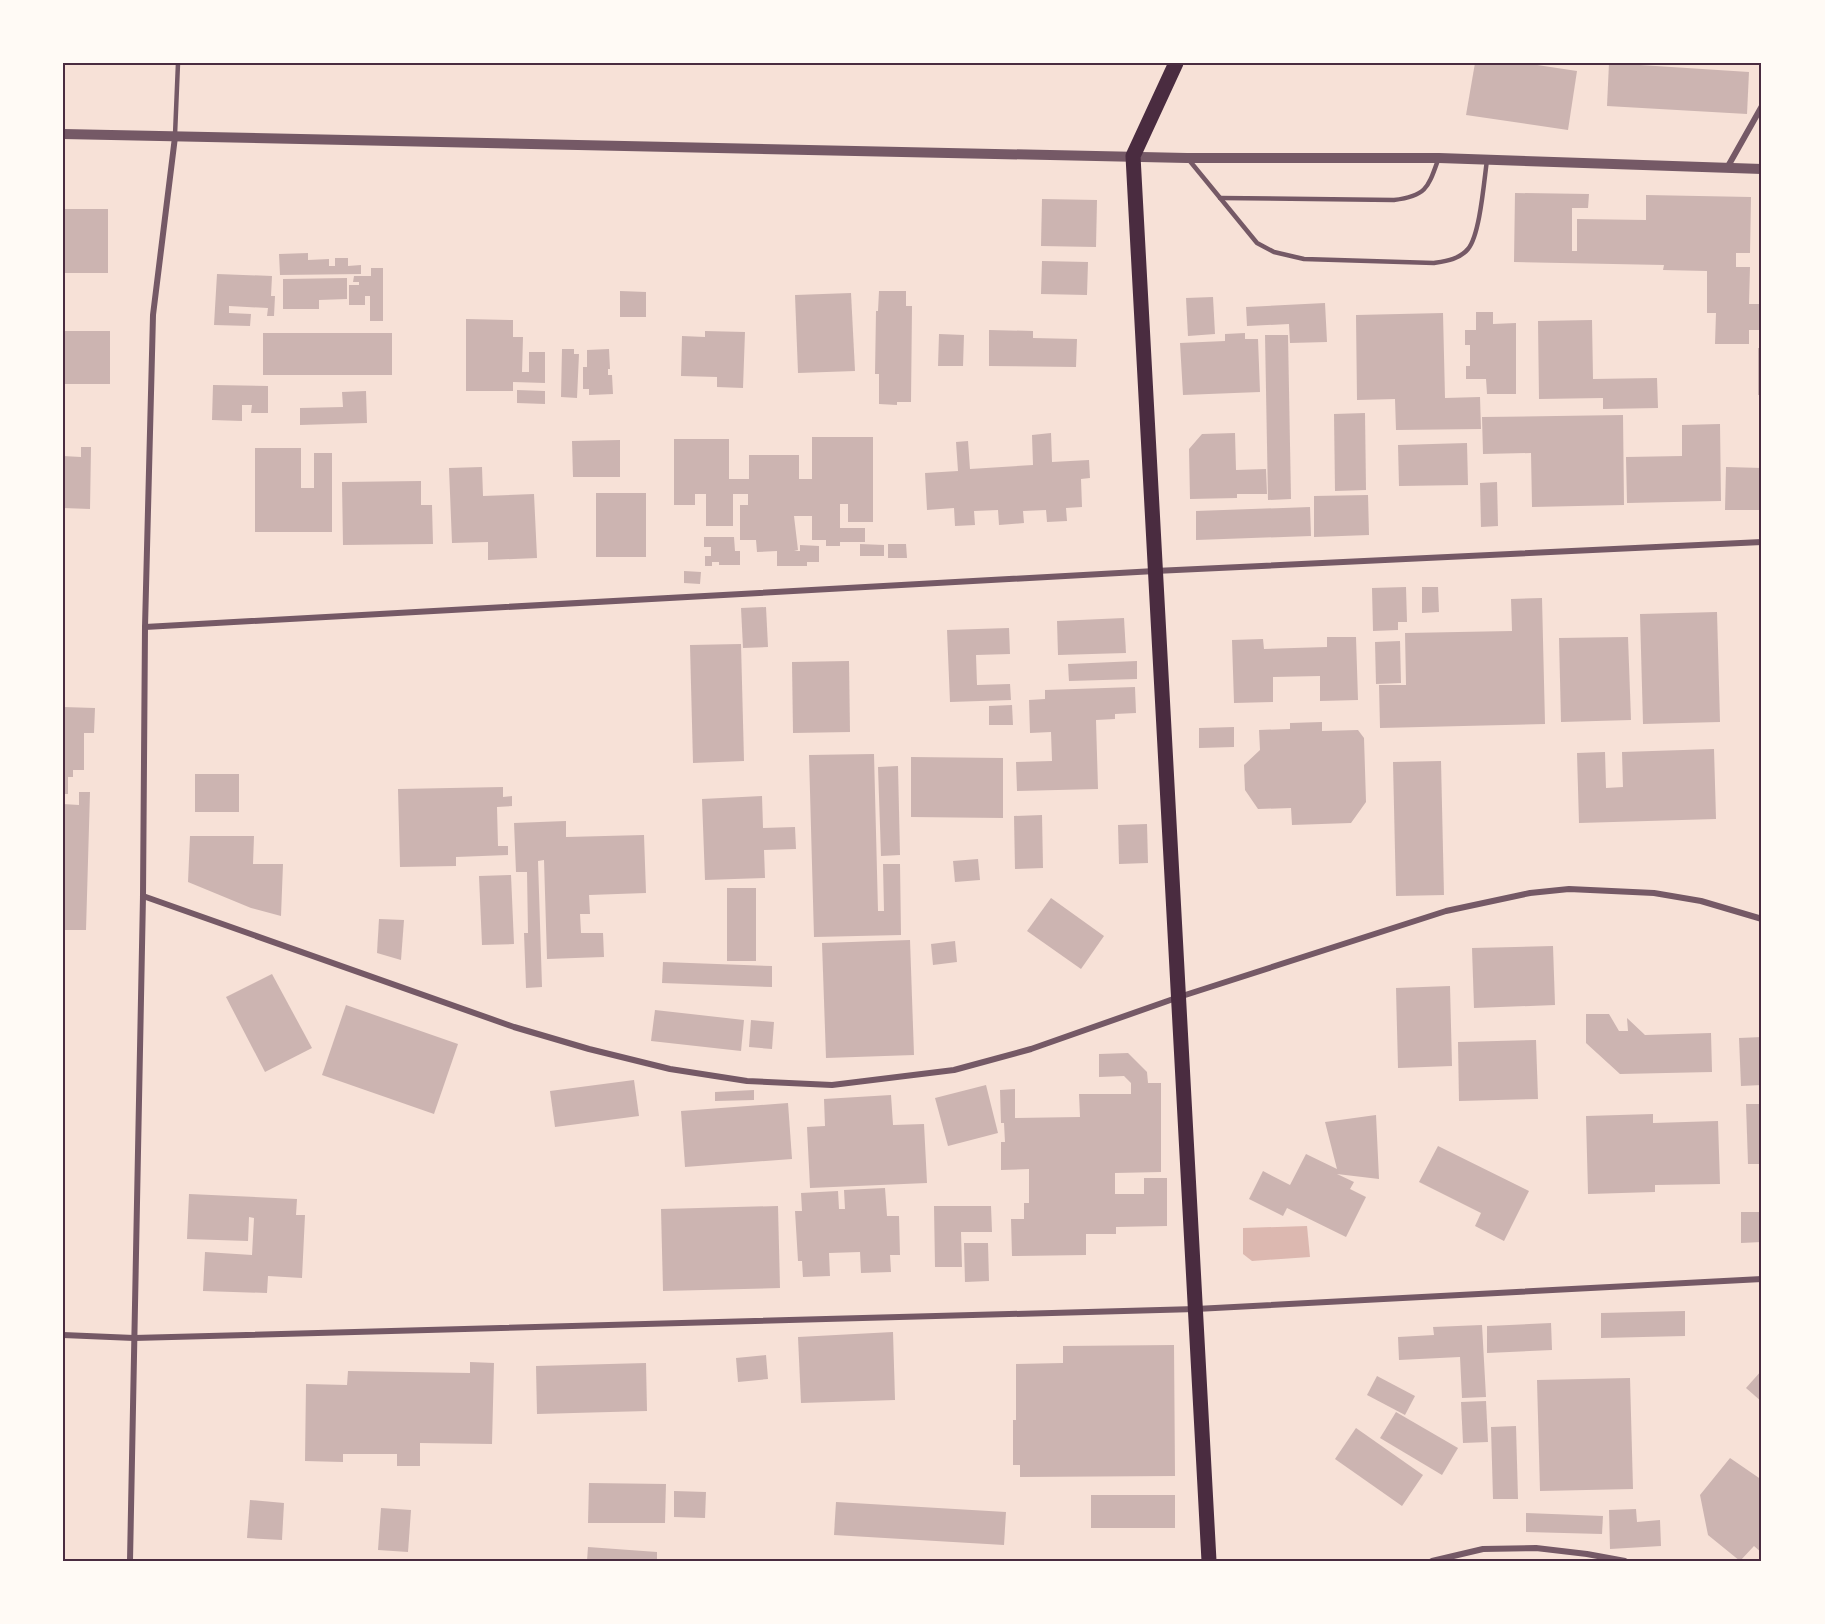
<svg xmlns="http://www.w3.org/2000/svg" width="1825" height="1624" font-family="'Source Sans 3',sans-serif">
	<rect width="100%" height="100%" fill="#f7e1d7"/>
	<polygon fill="#dcb8b0" points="1307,1226 1310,1257 1252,1261 1243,1254 1243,1228"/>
	<g fill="#ccb4b1">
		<polygon points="1475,63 1524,63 1577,71 1568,130 1466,115"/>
		<polygon points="1609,63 1749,72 1747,114 1607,106"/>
		<polygon points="1515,193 1589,194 1588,208 1572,208 1572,251 1577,251 1577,219 1646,220 1646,195 1751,197 1750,253 1736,253 1736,267 1750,267 1749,304 1762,304 1762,330 1749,330 1749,344 1715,344 1716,313 1707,313 1707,271 1663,270 1664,265 1514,262"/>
		<polygon points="1042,199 1097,200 1096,247 1041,246"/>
		<rect x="63" y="209" width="45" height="64"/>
		<polygon points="308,253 308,260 329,259 329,266 335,266 335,258 348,258 348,266 361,265 361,274 280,275 279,254"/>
		<polygon points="1042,261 1088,262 1087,295 1041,294"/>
		<polygon points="371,268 383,268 383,321 370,321 370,296 365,296 365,305 349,305 349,285 359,285 359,282 353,282 354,276 371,276"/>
		<polygon points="217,274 272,276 271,296 275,296 274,316 267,316 268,308 229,306 229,313 251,314 250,326 214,325"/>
		<polygon points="347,278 347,299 319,300 319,309 283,309 283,279"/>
		<polygon points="620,291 646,292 646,317 620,317"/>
		<polygon points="879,291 906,291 906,306 912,306 911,402 897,402 897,405 879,404 879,374 875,374 876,311 878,311"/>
		<polygon points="851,293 855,371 798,373 795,295"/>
		<polygon points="1213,297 1215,334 1188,336 1186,298"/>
		<polygon points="1325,303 1327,342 1290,343 1289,324 1247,326 1246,307"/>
		<polygon points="1476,312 1493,312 1493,324 1516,323 1516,394 1487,394 1486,379 1466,379 1466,366 1470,366 1470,345 1465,345 1465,330 1476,330"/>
		<polygon points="1443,313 1445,398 1480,397 1481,429 1396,430 1395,399 1357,400 1356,315"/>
		<polygon points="466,319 513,320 513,337 523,337 522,372 529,372 529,352 545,352 545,383 513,382 513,391 466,391"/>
		<polygon points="1592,320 1593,379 1657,378 1658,408 1603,409 1603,398 1539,399 1538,321"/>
		<polygon points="989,330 1033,331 1033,338 1077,339 1076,367 989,366"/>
		<rect x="63" y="331" width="47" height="53"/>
		<polygon points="705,331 745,332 743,388 717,387 717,377 681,376 682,336 705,337"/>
		<rect x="263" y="333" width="129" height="42"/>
		<polygon points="1245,333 1245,339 1258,339 1260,392 1183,395 1180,343 1225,341 1225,334"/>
		<polygon points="939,334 964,335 963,366 938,366"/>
		<polygon points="1265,335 1288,335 1291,499 1268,500"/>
		<rect x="1758" y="348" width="4" height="47"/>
		<polygon points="562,349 574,349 574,354 579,354 577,398 561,397"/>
		<polygon points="609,349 610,369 608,369 608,375 612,375 613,394 589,395 589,389 583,389 583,367 587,367 587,350"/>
		<polygon points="213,385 268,386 268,413 251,413 252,405 242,405 242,421 212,420"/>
		<polygon points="517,390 545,391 545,404 517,403"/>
		<polygon points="366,391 367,423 300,425 300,408 343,407 342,392"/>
		<polygon points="1365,413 1366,490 1335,491 1334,414"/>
		<polygon points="1623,415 1624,505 1532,507 1531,453 1483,454 1482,417"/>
		<polygon points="1720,424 1721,501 1627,503 1626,457 1682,456 1682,425"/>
		<polygon points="1051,433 1052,462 1089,460 1090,478 1081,479 1082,507 1066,508 1067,521 1047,522 1046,510 1023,511 1024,523 999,525 998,510 974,511 975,525 955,526 954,508 927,510 925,473 958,471 956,442 968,441 970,469 1033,465 1032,435"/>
		<polygon points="1235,433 1236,470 1266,469 1267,494 1237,494 1237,498 1190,499 1189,449 1202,434"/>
		<polygon points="812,437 873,437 873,522 848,522 848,504 840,504 840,528 865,528 865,542 840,542 840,546 826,546 826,540 812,540 812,516 794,516 798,550 794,551 800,551 800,545 819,546 819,562 807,562 807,566 777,566 777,551 757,552 756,540 740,540 740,505 748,505 748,494 733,494 733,526 706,526 706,494 695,494 695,505 674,505 674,439 729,439 729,479 749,479 749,455 799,455 799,479 812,479"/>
		<polygon points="620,440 620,477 573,477 572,441"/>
		<polygon points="1467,443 1468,485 1399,486 1398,445"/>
		<polygon points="81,447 91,447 90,509 63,508 63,456 81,457"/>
		<polygon points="255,448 301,448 301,488 314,488 314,453 332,453 332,532 255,532"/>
		<polygon points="482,467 483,496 534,494 537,558 488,560 488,542 452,543 449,468"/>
		<polygon points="1726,467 1762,468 1762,510 1725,510"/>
		<polygon points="421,481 421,505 432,505 433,544 343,545 342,482"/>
		<polygon points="1497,482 1498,526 1481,527 1480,483"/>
		<rect x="596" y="493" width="50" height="64"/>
		<polygon points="1368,495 1369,535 1314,537 1314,496"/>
		<polygon points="1310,507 1311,536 1196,540 1196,511"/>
		<polygon points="704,537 734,537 735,551 740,551 740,565 719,565 719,562 712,562 712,566 705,566 705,556 711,556 711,547 704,547"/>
		<polygon points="860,544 884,545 884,556 860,556"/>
		<polygon points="888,544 906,544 907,558 888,558"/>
		<polygon points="684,571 701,572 700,584 684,583"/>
		<polygon points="1406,587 1407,622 1398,622 1398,630 1373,631 1372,588"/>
		<polygon points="1422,587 1438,587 1439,612 1422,613"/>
		<polygon points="1542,598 1545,724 1380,728 1379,685 1406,685 1405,633 1512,631 1511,599"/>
		<polygon points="766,607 768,647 743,648 741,608"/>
		<polygon points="1717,612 1720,722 1643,724 1640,614"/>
		<polygon points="1124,618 1126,653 1058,655 1057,621"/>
		<polygon points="1009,628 1010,654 976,655 977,685 1010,684 1011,700 950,702 947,630"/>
		<polygon points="1327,637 1356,637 1358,700 1320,701 1320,676 1273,677 1273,702 1234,703 1232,640 1263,639 1264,649 1327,647"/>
		<polygon points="1628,637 1631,720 1561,722 1559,638"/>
		<polygon points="1400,641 1401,683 1376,684 1375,642"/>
		<polygon points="741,644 744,761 693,763 690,645"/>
		<polygon points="849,661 850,732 793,733 792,662"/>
		<polygon points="1137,661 1137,679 1069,681 1068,664"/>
		<polygon points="1135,687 1136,713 1115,714 1115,719 1096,720 1098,789 1017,791 1016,762 1052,761 1051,732 1030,733 1029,700 1045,699 1045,690"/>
		<polygon points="1012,705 1013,725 989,725 989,706"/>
		<polygon points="63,707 95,708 94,733 84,733 84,770 73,770 73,777 68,777 68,794 63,794"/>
		<polygon points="1322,722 1322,731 1358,730 1364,738 1366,802 1351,823 1292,825 1291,808 1258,809 1245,790 1244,765 1260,750 1259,730 1290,729 1290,723"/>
		<polygon points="1234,727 1234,747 1199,748 1199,728"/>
		<polygon points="1714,749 1716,819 1579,823 1577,753 1605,752 1606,788 1623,787 1622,752"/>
		<polygon points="874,754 878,911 884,911 883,864 900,864 901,935 814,937 809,755"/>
		<polygon points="911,757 1003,758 1003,818 911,817"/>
		<polygon points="1441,761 1444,895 1396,896 1393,762"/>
		<polygon points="898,766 900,855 881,856 878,767"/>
		<rect x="195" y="774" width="44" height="38"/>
		<polygon points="503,787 503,797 512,796 512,806 497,807 498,846 508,846 508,855 456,857 456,866 400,867 398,789"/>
		<polygon points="79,792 90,792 86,930 63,930 63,804 79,805"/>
		<polygon points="762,796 763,828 795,827 796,849 764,850 765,878 705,880 702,799"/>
		<polygon points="1042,815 1043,868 1015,869 1014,816"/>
		<polygon points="566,821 566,837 644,835 646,893 589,895 590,914 580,914 581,933 603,933 604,957 547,959 544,860 538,861 542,987 526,988 524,933 528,933 527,872 516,872 514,823"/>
		<polygon points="1147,824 1148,863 1119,864 1118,825"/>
		<polygon points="190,836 254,836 253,864 283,864 281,916 251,908 188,882"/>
		<polygon points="978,859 980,880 955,882 953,861"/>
		<polygon points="511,875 514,944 482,945 479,876"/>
		<rect x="727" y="888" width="29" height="73"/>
		<polygon points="1051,898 1104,936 1081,969 1027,931"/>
		<polygon points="379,919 404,920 401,960 377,953"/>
		<polygon points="910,940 914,1055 826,1058 822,943"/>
		<polygon points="955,941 957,962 933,965 931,944"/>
		<polygon points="1553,946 1555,1005 1474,1008 1472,948"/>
		<polygon points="663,962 772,966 772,987 662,983"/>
		<polygon points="272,974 312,1048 265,1072 226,997"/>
		<polygon points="1450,986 1452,1066 1398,1068 1396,988"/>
		<polygon points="346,1005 458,1044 434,1114 322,1075"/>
		<polygon points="655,1010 744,1020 741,1051 651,1041"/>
		<polygon points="1586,1014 1609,1014 1619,1031 1628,1031 1627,1018 1645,1035 1711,1033 1712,1072 1620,1074 1586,1043"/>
		<polygon points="751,1020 774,1022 772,1049 749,1047"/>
		<polygon points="1762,1037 1762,1085 1741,1086 1739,1038"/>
		<polygon points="1536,1040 1538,1099 1459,1101 1458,1042"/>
		<polygon points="1128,1053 1147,1072 1148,1083 1161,1083 1161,1172 1115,1173 1115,1194 1144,1194 1144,1178 1167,1178 1167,1226 1116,1227 1116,1234 1086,1234 1086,1255 1012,1256 1011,1219 1024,1219 1024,1203 1029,1203 1029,1169 1001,1170 1001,1142 1005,1142 1004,1123 1001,1123 1000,1090 1015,1089 1015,1118 1080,1117 1079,1094 1131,1094 1131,1083 1124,1076 1099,1077 1099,1054"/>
		<polygon points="634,1080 639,1116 555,1127 550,1091"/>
		<polygon points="986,1085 998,1133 948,1146 935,1098"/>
		<polygon points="754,1090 754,1100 715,1101 715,1092"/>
		<polygon points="891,1095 893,1125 924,1124 927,1183 810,1188 807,1127 825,1126 824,1099"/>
		<polygon points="788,1103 792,1159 685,1167 681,1111"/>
		<polygon points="1746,1104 1762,1104 1762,1164 1748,1164"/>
		<polygon points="1653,1114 1653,1123 1718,1121 1720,1184 1655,1185 1655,1192 1588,1194 1586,1116"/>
		<polygon points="1376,1115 1379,1179 1337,1174 1354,1182 1350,1189 1366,1197 1346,1237 1287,1208 1283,1216 1249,1199 1263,1171 1290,1185 1306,1154 1337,1169 1325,1122"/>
		<polygon points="1438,1146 1529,1191 1504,1241 1475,1226 1481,1213 1419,1182"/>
		<polygon points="885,1188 887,1216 899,1216 900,1255 890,1255 891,1272 861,1273 860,1252 829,1253 830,1276 803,1277 802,1261 798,1261 795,1211 802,1211 801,1193 838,1191 839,1209 845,1209 844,1190"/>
		<polygon points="189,1194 297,1199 296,1215 305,1215 302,1278 268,1276 267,1293 203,1291 205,1252 252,1255 254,1218 249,1217 248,1241 187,1239"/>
		<polygon points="778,1206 780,1288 663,1291 661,1209"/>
		<polygon points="934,1206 991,1206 992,1232 961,1232 962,1267 935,1267"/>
		<polygon points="1741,1212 1762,1212 1762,1242 1741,1243"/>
		<polygon points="964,1243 988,1243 989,1281 965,1282"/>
		<polygon points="1685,1311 1685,1336 1601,1338 1601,1313"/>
		<polygon points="1551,1323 1552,1350 1487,1353 1487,1326"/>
		<polygon points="1482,1325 1486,1397 1462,1398 1460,1357 1399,1360 1398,1337 1434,1335 1433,1327"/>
		<polygon points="893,1332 895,1400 801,1403 798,1337"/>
		<polygon points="1174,1345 1175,1476 1020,1477 1020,1465 1013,1465 1013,1420 1016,1420 1016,1364 1063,1363 1063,1346"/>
		<polygon points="766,1355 768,1379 738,1382 736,1358"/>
		<polygon points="470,1362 494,1363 492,1444 420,1443 420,1466 397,1466 397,1454 343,1454 343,1462 305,1461 306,1384 347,1385 348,1371 470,1373"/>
		<polygon points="646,1363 647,1411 537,1414 536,1366"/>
		<polygon points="1762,1370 1762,1402 1746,1388"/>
		<polygon points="1377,1376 1415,1396 1405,1415 1367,1395"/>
		<polygon points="1630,1378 1633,1489 1540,1491 1537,1380"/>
		<polygon points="1486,1401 1488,1442 1463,1443 1461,1402"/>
		<polygon points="1396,1412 1458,1448 1442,1475 1380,1438"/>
		<polygon points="1516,1426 1518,1499 1493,1499 1491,1427"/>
		<polygon points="1356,1428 1423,1475 1402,1506 1335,1459"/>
		<polygon points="1730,1458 1762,1480 1762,1553 1754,1546 1740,1561 1708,1535 1700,1495"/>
		<polygon points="589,1483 666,1484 665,1523 588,1523"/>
		<polygon points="674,1491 706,1492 705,1518 674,1517"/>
		<rect x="1091" y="1495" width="84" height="33"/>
		<polygon points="250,1500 284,1503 282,1540 247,1538"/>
		<polygon points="836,1502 1006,1512 1004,1545 834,1535"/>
		<polygon points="381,1508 411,1510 408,1552 378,1550"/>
		<polygon points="1636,1509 1637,1522 1660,1520 1661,1546 1610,1549 1609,1510"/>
		<polygon points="1526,1513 1603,1516 1602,1534 1526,1532"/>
		<polygon points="588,1547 657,1552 657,1561 587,1561"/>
	</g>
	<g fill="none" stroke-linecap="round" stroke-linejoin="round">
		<g stroke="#755966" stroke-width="4.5">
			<polyline points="175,135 178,63"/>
			<path d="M1189 160 1257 243 1274 252 1304 259 1434 263C1446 261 1460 259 1468 249 1480 235 1484 181 1487 160"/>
			<path d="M1220 198 1394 200C1426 196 1428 188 1438 160"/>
		</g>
		<g stroke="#755966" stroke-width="6">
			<polyline points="1727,168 1762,106"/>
			<polyline points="145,627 1155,571 1762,542"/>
			<polyline points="143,896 514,1027 589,1049 670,1069 747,1081 832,1085 954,1070 1031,1049 1179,997 1446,911 1530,893 1569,889 1654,893 1701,901 1762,919"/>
			<polyline points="63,1335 134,1338 1196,1309 1762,1279"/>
			<polyline points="130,1561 143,896 145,627 153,315 175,137"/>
			<polyline points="1432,1561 1483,1549 1536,1548 1587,1554 1625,1561"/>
		</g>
		<polyline stroke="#755966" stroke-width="10" points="63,134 1187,158 1439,158 1762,169"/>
		<polyline stroke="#4a2c40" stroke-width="15" points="1176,63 1133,156 1209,1561"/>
	</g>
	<rect width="1825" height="1624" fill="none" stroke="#fffaf5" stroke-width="129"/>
	<rect x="64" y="64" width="1696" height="1496" fill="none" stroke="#4a2c40" stroke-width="2"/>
</svg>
